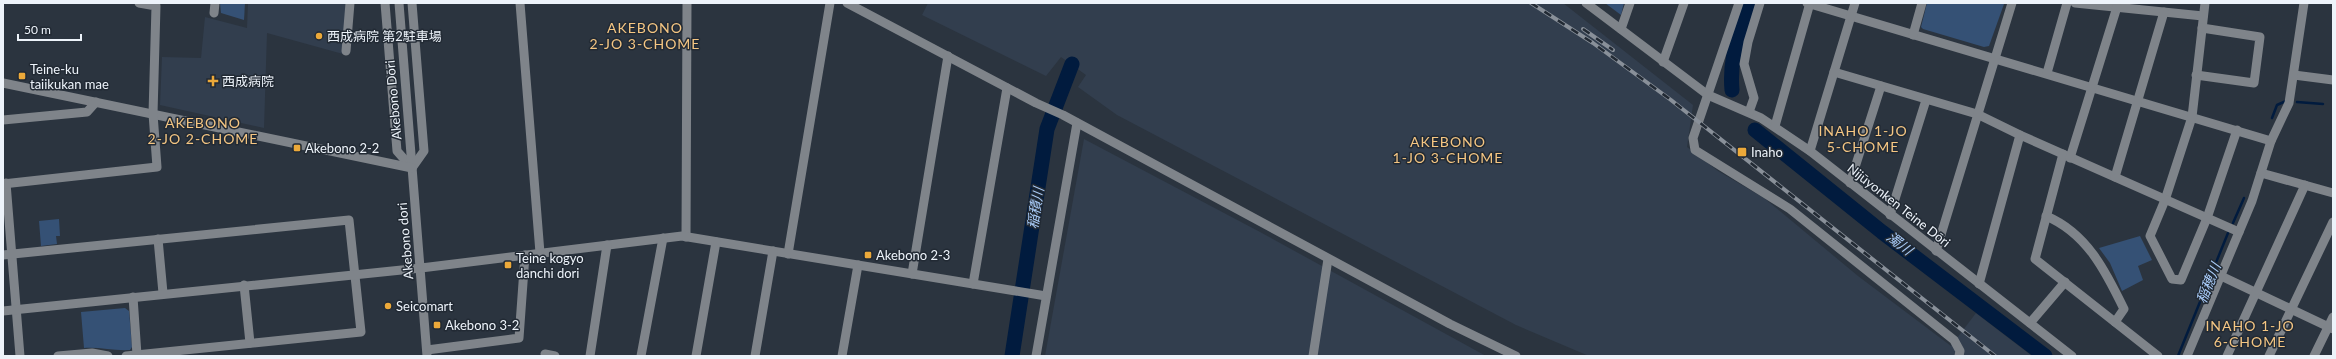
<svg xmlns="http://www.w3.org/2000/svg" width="2336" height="359" font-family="Lato,'Noto Sans JP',sans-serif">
	<rect width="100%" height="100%" fill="#2b343f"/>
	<g fill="#323e4e">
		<polygon points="248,3 346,3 343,54 267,33 264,128 160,105 162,57 201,58 205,17 247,28"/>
		<polygon points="928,3 1563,3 1693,105 1687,147 1718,171 1764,198 1858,276 1951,346 1976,313 2032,356 1589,356 1516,325 1117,115 1078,87 1086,75 1061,57 1046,76 922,15"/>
		<polygon points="1084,139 1260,232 1486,356 1045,356"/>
	</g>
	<g fill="#355175">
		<polygon points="220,3 245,3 244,20 221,13"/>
		<polygon points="1605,3 1624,3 1621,15"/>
		<polygon points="1927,3 2003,3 2004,4 1989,46 1984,47 1923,29 1921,27"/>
		<polygon points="59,219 60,236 56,236 57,244 41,246 39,221"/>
		<polygon points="2140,236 2152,260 2138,266 2143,280 2122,291 2110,263 2099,248"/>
		<path d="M125 308 129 311 132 347 130 350C114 351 100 347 84 348L81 312Z"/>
	</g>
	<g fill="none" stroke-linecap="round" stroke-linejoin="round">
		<g stroke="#011b3e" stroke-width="2.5">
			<polyline points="2297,102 2323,104"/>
			<polyline points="2272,118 2277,105 2286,101"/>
			<polyline points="2233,223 2244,198"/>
			<polyline points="2178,356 2228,233"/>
		</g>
		<g stroke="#011b3e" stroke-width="15">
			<path d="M1732 90C1729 56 1740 34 1748 3"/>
			<polyline points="1755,130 1882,232 2045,356"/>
			<polyline points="1012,356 1047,129 1072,64"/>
		</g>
		<g stroke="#7f848a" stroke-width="9">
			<polyline points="385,3 397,151 412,168"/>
			<polyline points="399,3 427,356"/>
			<polyline points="412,3 424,151 412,168"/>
			<polyline points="520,3 540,253"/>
			<polyline points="847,3 1036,103 1063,115 1450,324 1516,356"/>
			<polyline points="1586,3 1708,95 1761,118 1810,151 2072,356"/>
			<polyline points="1739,3 1693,138 1695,150 1790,209 1954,340 1960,351 1959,356"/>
			<polyline points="1807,3 2271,141"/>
			<polyline points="2075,3 2203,16"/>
			<polyline points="2205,3 2192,117 2165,200 2150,236 2172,279 2181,280 2207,218 2237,130"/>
			<polyline points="214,13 215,3"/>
			<polyline points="1621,29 1630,3"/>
			<polyline points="1913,35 1922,3"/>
			<polyline points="346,51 350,3"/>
			<polyline points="1663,62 1684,3"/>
			<polyline points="1834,72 1977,114 2020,135 2239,232"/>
			<polyline points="2047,73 2067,3"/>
			<polyline points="2196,75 2254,83 2260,37 2202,28"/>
			<polyline points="2294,75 2333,80"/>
			<polyline points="3,83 412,168"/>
			<polyline points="1749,112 1754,98 1744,64 1748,42 1760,3"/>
			<polyline points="3,120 87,112 96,102"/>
			<polyline points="1775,126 1810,3"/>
			<polyline points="1810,151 1855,3"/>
			<polyline points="2063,154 2035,259 2158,356"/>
			<polyline points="2070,158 2117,7"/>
			<polyline points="2261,173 2333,193"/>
			<polyline points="2115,177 2164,12"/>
			<polyline points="6,183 20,356"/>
			<polyline points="1850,183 1881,86"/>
			<polyline points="3,184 157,167 153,114 156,6 139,3"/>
			<polyline points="1890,215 1926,100"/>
			<path d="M2046 216C2087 233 2106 272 2124 309L2115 322"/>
			<polyline points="686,237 687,3"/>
			<polyline points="158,239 163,293"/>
			<polyline points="1936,251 2012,3"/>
			<polyline points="788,254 830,3"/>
			<polyline points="3,255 349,220 361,332 126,356"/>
			<polyline points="912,274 948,56"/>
			<polyline points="2221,276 2333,329"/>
			<polyline points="973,284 1007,88"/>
			<polyline points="1979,284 2020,135"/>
			<polyline points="244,285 250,343"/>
			<polyline points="133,297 137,355"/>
			<polyline points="3,311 421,268 682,236 1046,296"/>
			<polyline points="2030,323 2065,282"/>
			<polyline points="427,350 519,338 525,255"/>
			<polyline points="545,354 555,356"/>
			<polyline points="58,356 92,353 108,356"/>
			<polyline points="590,356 607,245"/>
			<polyline points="641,356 663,238"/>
			<polyline points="696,356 716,242"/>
			<polyline points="755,356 773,251"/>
			<polyline points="842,356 858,265"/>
			<polyline points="1036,356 1077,123"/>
			<polyline points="1313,356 1328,259"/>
			<polyline points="2187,356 2252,201 2271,141 2289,103 2304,3"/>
			<polyline points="2227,356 2305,185"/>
			<polyline points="2269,356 2333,222"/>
			<polyline points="2314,356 2333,317"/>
		</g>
		<g stroke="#899099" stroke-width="4">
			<g id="rail">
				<polyline points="1531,3 1593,43 1671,100 1995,356"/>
				<polyline points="1583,29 1613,50"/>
			</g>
		</g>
		<use href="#rail" stroke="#222a34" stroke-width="2.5" stroke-dasharray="8" stroke-linecap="butt"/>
	</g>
	<g fill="#eca93a" stroke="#222a34" stroke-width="1.5">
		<circle cx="319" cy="36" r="4"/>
		<rect x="18" y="72" width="8" height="8" rx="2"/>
		<path d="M211 75h4v4h4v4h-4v4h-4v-4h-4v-4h4z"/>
		<rect x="293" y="144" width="8" height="8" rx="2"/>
		<rect x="1737" y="147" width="10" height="10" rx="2"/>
		<rect x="864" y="251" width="8" height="8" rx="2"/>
		<rect x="504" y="261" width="8" height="8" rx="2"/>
		<circle cx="388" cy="306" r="4"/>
		<rect x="433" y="321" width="8" height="8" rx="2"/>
	</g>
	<g text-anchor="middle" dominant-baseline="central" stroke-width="3" stroke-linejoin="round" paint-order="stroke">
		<g font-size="13" fill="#edf3fa" stroke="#222a34" text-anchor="start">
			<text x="327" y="36">西成病院 第2駐車場</text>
			<text x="30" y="69">Teine-ku<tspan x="30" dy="15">taiikukan mae</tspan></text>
			<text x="222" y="81">西成病院</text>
			<text x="305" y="148">Akebono 2-2</text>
			<text x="1751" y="152">Inaho</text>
			<text x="876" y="255">Akebono 2-3</text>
			<text x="516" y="258">Teine kogyo<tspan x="516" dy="15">danchi dori</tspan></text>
			<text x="396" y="306">Seicomart</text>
			<text x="445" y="325">Akebono 3-2</text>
		</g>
		<g font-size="13" fill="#edf3fa" stroke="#222a34">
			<text transform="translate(393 100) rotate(-95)">Akebono Dōri</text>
			<text transform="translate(1899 205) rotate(38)">Nijūyonken Teine Dōri</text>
			<text transform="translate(405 241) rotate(-95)">Akebono dori</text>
		</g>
		<g font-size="14" letter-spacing="1" fill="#f5c683" stroke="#222a34">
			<text x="645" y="27">AKEBONO<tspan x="645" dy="16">2-JO 3-CHOME</tspan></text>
			<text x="203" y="122">AKEBONO<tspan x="203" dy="16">2-JO 2-CHOME</tspan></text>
			<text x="1863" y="130">INAHO 1-JO<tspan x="1863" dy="16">5-CHOME</tspan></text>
			<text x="1448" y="141">AKEBONO<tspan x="1448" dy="16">1-JO 3-CHOME</tspan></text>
			<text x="2250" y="325">INAHO 1-JO<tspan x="2250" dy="16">6-CHOME</tspan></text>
		</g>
		<g font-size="14" font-style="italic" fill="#aacdfa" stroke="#222a34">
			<text transform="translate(1035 208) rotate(-81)">稲積川</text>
			<text transform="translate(1900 243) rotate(38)">濁川</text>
			<text transform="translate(2208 283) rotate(-68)">稲穂川</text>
		</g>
	</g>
	<rect width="2336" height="359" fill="none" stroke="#edf3fa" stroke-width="8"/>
	<path d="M18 34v6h63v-6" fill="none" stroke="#edf3fa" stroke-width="2"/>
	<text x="24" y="34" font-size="12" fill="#edf3fa" stroke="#222a34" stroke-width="3" paint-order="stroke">50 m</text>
</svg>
